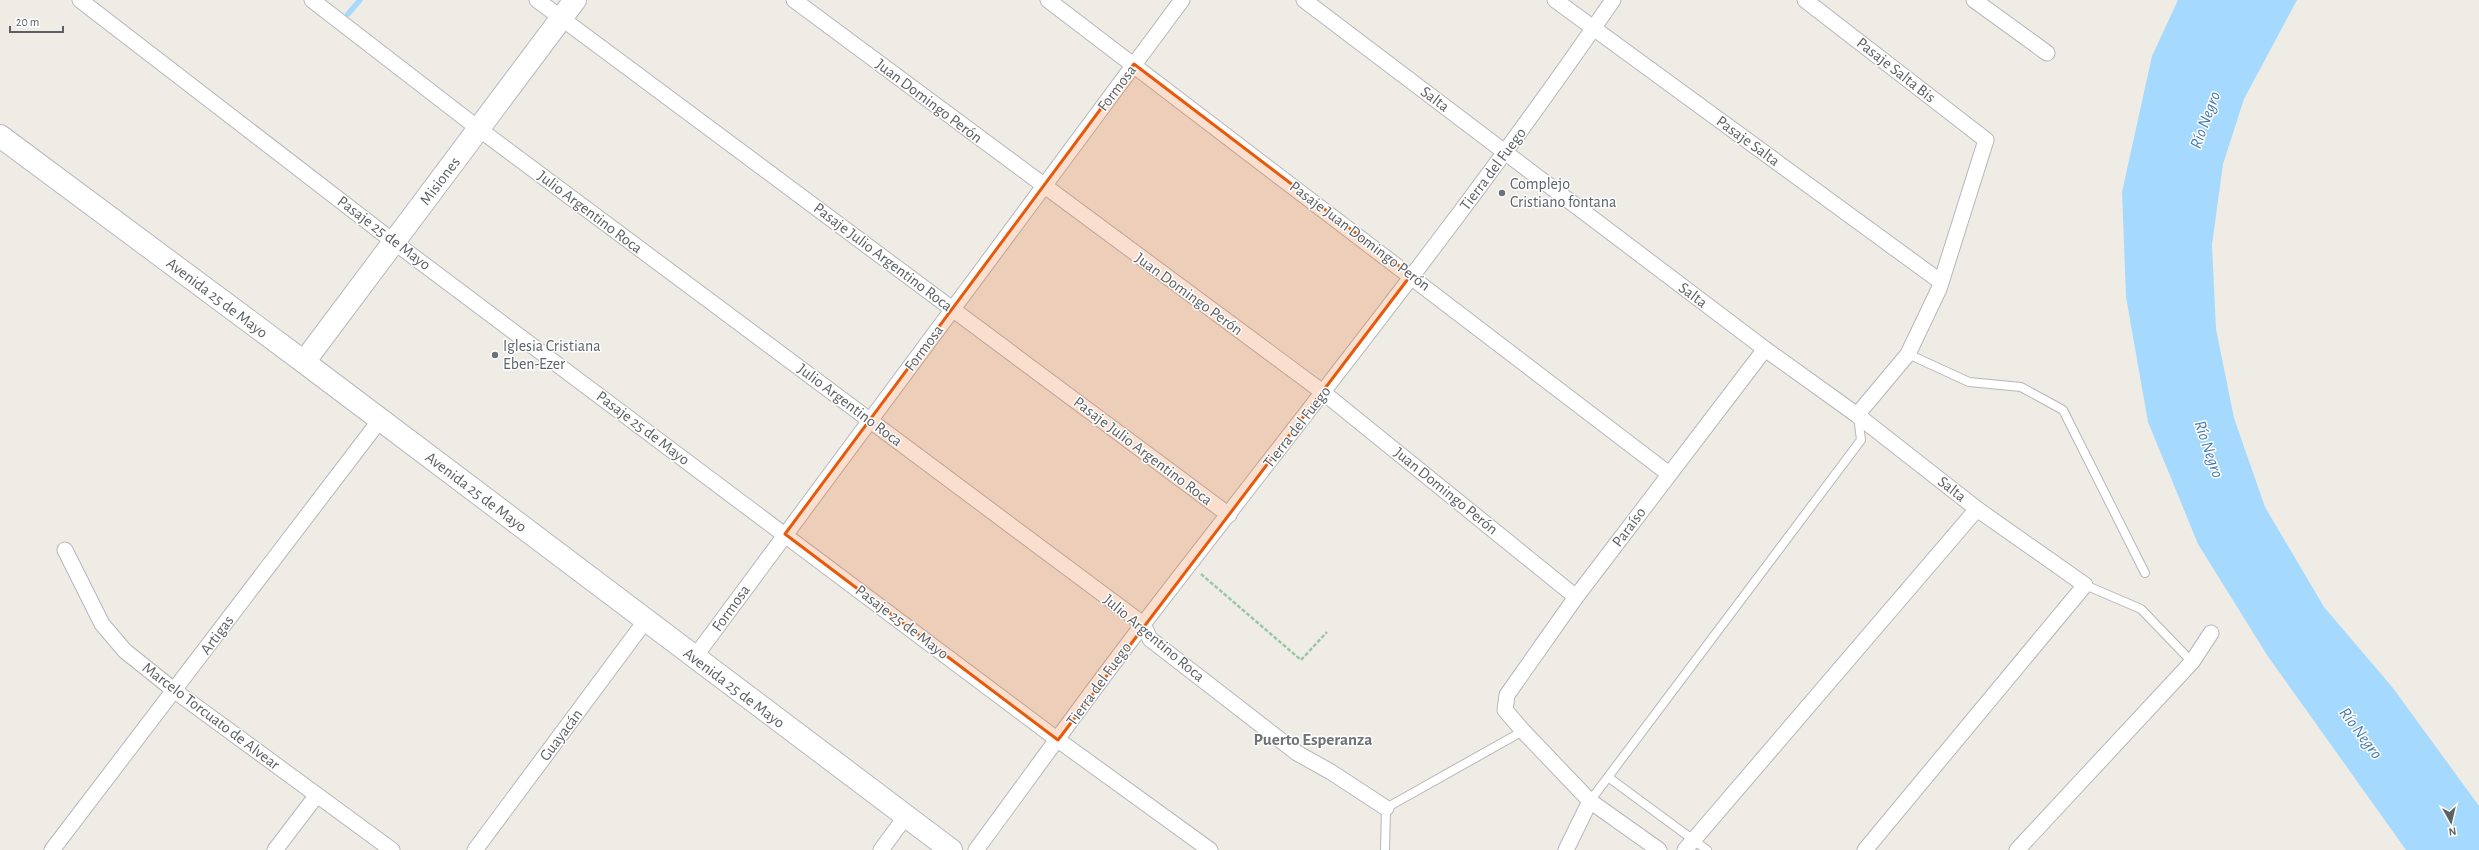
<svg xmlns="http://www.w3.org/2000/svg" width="2479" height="850" font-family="'Alegreya Sans',sans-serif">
	<rect width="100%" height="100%" fill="#efece5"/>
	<polygon fill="#a5dafe" points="2178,0 2297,0 2244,99 2223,164 2212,245 2216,329 2234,418 2265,507 2324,607 2393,688 2479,806 2479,850 2406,850 2267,655 2198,544 2148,422 2126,297 2122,192 2152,56"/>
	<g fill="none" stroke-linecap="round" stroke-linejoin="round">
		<polyline stroke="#a5dafe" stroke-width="5.5" points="348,14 360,0"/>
		<g stroke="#b5b7bb" stroke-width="10">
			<g id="lane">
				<polyline points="1908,354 1969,382 2021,387 2063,410 2145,573"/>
				<polyline points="2085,585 2141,609 2192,662"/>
				<polyline points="1608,777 1707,850"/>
				<polyline points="1590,801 1861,440 1858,416"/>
				<polyline points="1385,850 1386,808 1523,731"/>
			</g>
		</g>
		<g stroke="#b5b7bb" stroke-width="17">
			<g id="street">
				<polyline points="80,0 394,242 1058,740 1210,850"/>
				<polyline points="312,0 479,129 1143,624 1150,639 1297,753 1331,772 1386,808"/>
				<polyline points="537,0 1229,515"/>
				<polyline points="794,0 1324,393 1576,597"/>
				<polyline points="1048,0 1669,474"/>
				<polyline points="1304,0 1765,349 1857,415 1977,509 2085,585 1865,850"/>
				<polyline points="1555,0 1941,282"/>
				<polyline points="1805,0 1986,140 1939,289 1908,354 1857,415"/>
				<polyline points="1974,0 2047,53"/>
				<polyline points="65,550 102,624 125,651 175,691 392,850"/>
				<polyline points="694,658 1182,0"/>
				<polyline points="52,850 380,420"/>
				<polyline points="275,850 317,795"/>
				<polyline points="475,850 646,620"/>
				<polyline points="881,850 906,816"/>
				<path d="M976 850C1032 774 1087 697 1144 623 1302 417 1466 214 1613 0"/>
				<polyline points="1566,850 1590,801"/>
				<polyline points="1659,850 1590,801 1523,731 1505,710 1507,695 1576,597 1765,349"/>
				<polyline points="1685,850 1977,509"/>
				<polyline points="2017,850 2192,662 2211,633"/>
			</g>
		</g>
		<g stroke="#b6b9be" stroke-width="24">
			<g id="secondary">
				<polyline points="0,136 304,362 951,850"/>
				<polyline points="304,362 575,0"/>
			</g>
		</g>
		<polyline stroke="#9ac7a6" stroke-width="2.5" stroke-dasharray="4 2" stroke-linecap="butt" points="1201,574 1301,660 1327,632"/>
		<use href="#lane" stroke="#fff" stroke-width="8"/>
		<use href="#street" stroke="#fff" stroke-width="15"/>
		<use href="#secondary" stroke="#fff" stroke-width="22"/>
	</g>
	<path fill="#e8590c" fill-opacity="0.2" stroke="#e8590c" stroke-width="3" stroke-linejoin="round" d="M1134 64 1411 275 1058 740 785 534Z"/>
	<g fill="#6b7280" stroke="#fff" stroke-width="1.5">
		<circle cx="1502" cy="193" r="4"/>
		<circle cx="495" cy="355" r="4"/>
	</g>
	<g text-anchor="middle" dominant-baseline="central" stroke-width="3" stroke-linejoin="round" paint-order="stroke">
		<g font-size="16" fill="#5c6065" stroke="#fff">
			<text transform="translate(1896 70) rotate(38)">Pasaje Salta Bis</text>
			<text transform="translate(1117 88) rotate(-53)">Formosa</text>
			<text transform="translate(1435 99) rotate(37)">Salta</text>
			<text transform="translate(929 101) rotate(37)">Juan Domingo Perón</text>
			<text transform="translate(1748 141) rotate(36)">Pasaje Salta</text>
			<text transform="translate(1493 169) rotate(-53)">Tierra del Fuego</text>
			<text transform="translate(440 181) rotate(-53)">Misiones</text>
			<text transform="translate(590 212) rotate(37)">Julio Argentino Roca</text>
			<text transform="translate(384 233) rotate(37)">Pasaje 25 de Mayo</text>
			<text transform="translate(1360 236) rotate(37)">Pasaje Juan Domingo Perón</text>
			<text transform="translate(883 257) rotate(37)">Pasaje Julio Argentino Roca</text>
			<text transform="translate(1189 294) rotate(36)">Juan Domingo Perón</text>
			<text transform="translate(1693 295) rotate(37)">Salta</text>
			<text transform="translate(217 298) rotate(37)">Avenida 25 de Mayo</text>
			<text transform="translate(924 348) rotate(-53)">Formosa</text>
			<text transform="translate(850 405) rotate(37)">Julio Argentino Roca</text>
			<text transform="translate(1297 427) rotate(-52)">Tierra del Fuego</text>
			<text transform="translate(643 428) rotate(37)">Pasaje 25 de Mayo</text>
			<text transform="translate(1143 451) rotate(37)">Pasaje Julio Argentino Roca</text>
			<text transform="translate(1952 489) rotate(38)">Salta</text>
			<text transform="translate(1446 491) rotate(39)">Juan Domingo Perón</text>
			<text transform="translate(476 492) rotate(37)">Avenida 25 de Mayo</text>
			<text transform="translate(1629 527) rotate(-53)">Paraíso</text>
			<text transform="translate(731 608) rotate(-54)">Formosa</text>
			<text transform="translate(902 622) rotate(37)">Pasaje 25 de Mayo</text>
			<text transform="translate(217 635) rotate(-53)">Artigas</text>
			<text transform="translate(1154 638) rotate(40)">Julio Argentino Roca</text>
			<text transform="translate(1099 684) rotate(-54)">Tierra del Fuego</text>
			<text transform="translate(734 688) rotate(37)">Avenida 25 de Mayo</text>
			<text transform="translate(211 716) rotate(37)">Marcelo Torcuato de Alvear</text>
			<text transform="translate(561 735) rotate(-53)">Guayacán</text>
		</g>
		<g font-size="16" fill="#5b616d" stroke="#fff" text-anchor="start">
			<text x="1510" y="184">Complejo<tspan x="1510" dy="18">Cristiano fontana</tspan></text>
			<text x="503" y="346">Iglesia Cristiana<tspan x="503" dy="18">Eben-Ezer</tspan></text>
		</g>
		<g font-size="17" font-style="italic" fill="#427ab1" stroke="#fff">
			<text transform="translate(2205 120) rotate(-70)">Río Negro</text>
			<text transform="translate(2209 449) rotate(71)">Río Negro</text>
			<text transform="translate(2361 733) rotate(53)">Río Negro</text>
		</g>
		<g font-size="17" font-weight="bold" fill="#6d7277" stroke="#fff">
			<text x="1313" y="739">Puerto Esperanza</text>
		</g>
	</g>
	<g transform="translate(2451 822) rotate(172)" stroke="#ffffff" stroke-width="3" paint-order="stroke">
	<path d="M0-3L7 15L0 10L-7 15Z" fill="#5c6065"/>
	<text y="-6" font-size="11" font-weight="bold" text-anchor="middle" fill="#5c6065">N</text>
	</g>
	<path d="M10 26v6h53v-6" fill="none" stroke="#5c6065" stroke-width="2"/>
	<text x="16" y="26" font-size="12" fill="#5c6065" stroke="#ffffff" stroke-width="3" paint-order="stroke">20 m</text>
</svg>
